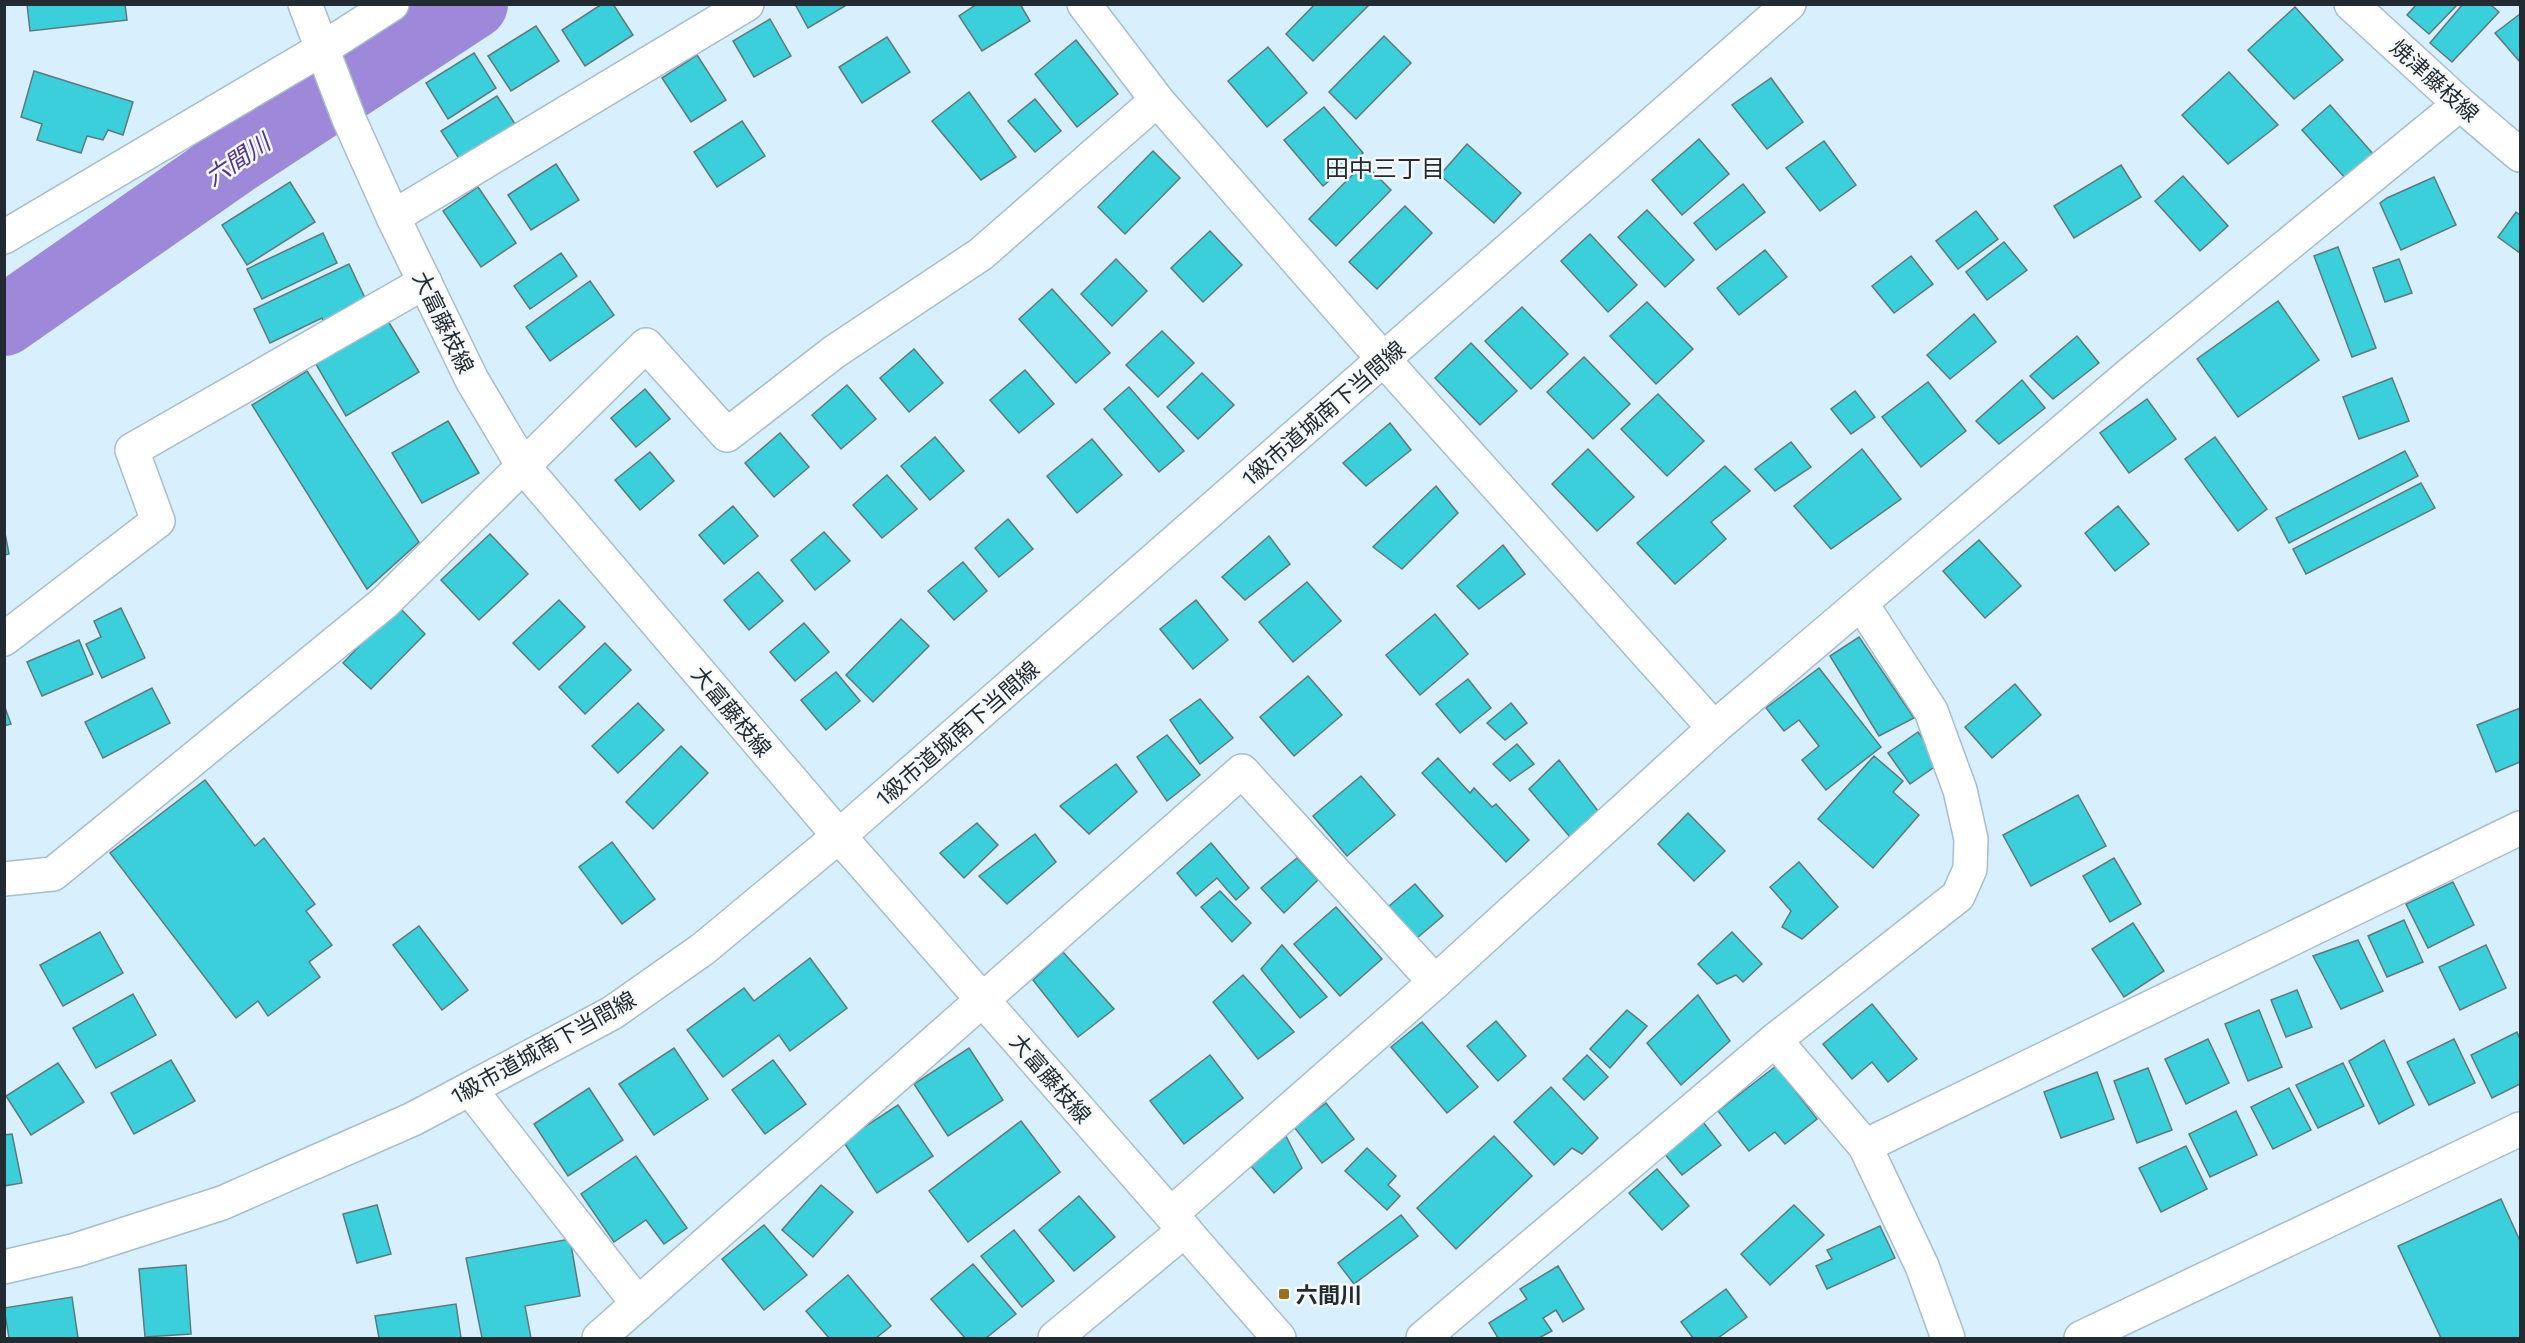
<svg xmlns="http://www.w3.org/2000/svg" width="2525" height="1343" font-family="Commissioner,'Noto Sans JP',sans-serif">
	<rect width="100%" height="100%" fill="#d8effe"/>
	<g fill="none" stroke-linecap="round" stroke-linejoin="round">
		<polyline stroke="#9d88da" stroke-width="70" points="4,321 233,161 473,4"/>
	</g>
	<g fill="#3bcfdc" stroke="#5e797b" stroke-width="1.5">
		<polygon points="27,4 125,4 127,20 30,31"/>
		<polygon points="602,4 613,4 633,35 585,66 562,30"/>
		<polygon points="795,4 844,4 845,6 808,28"/>
		<polygon points="977,4 1020,4 1030,21 982,51 959,16"/>
		<polygon points="1315,4 1369,5 1313,61 1286,34"/>
		<polygon points="2417,4 2458,4 2429,34 2407,15"/>
		<polygon points="2463,4 2490,4 2499,12 2452,62 2430,43"/>
		<polygon points="2295,7 2343,60 2294,99 2248,50"/>
		<polygon points="2520,14 2520,62 2495,33"/>
		<polygon points="770,19 791,56 754,77 733,41"/>
		<polygon points="536,26 559,61 511,91 488,56"/>
		<polygon points="1384,36 1411,63 1356,119 1329,92"/>
		<polygon points="887,37 910,72 862,103 839,67"/>
		<polygon points="1076,40 1118,94 1077,127 1035,74"/>
		<polygon points="1268,47 1307,93 1267,127 1228,81"/>
		<polygon points="474,53 496,88 448,119 426,83"/>
		<polygon points="697,55 726,100 691,122 662,78"/>
		<polygon points="34,71 133,102 123,135 108,130 103,140 87,136 81,153 37,140 42,124 21,117"/>
		<polygon points="2229,72 2278,125 2228,164 2182,115"/>
		<polygon points="1771,78 1803,122 1767,149 1732,105"/>
		<polygon points="969,92 1016,157 981,180 932,121"/>
		<polygon points="497,96 517,127 462,163 441,131"/>
		<polygon points="1035,99 1061,131 1035,152 1008,121"/>
		<polygon points="2330,105 2374,155 2346,179 2302,130"/>
		<polygon points="1324,107 1363,153 1323,186 1284,140"/>
		<polygon points="742,121 765,156 717,187 694,152"/>
		<polygon points="1699,139 1729,174 1682,215 1652,180"/>
		<polygon points="1824,141 1856,185 1820,211 1786,168"/>
		<polygon points="1467,144 1521,193 1494,223 1440,175"/>
		<polygon points="1153,151 1180,178 1125,234 1098,207"/>
		<polygon points="1364,163 1391,190 1336,246 1309,219"/>
		<polygon points="556,164 579,200 531,230 508,195"/>
		<polygon points="2121,165 2141,197 2074,238 2054,206"/>
		<polygon points="2183,176 2228,226 2200,251 2155,201"/>
		<polygon points="2434,177 2456,225 2401,250 2380,203 2387,198"/>
		<polygon points="290,182 315,222 247,265 222,225"/>
		<polygon points="1743,184 1765,212 1716,250 1694,223"/>
		<polygon points="478,187 516,243 481,267 443,211"/>
		<polygon points="1405,206 1432,233 1377,289 1349,262"/>
		<polygon points="1647,210 1694,260 1665,287 1618,237"/>
		<polygon points="1976,211 1998,239 1958,269 1936,241"/>
		<polygon points="2516,212 2520,215 2520,253 2498,237"/>
		<polygon points="1210,231 1242,265 1203,302 1171,268"/>
		<polygon points="323,233 337,263 262,299 247,269"/>
		<polygon points="1590,234 1637,285 1608,312 1561,261"/>
		<polygon points="2004,242 2027,270 1987,300 1966,272"/>
		<polygon points="2338,247 2376,348 2352,357 2314,256"/>
		<polygon points="1765,250 1787,277 1739,315 1717,288"/>
		<polygon points="561,253 577,276 530,309 514,286"/>
		<polygon points="1911,256 1933,284 1894,313 1872,286"/>
		<polygon points="1116,259 1147,291 1112,326 1081,294"/>
		<polygon points="2399,259 2412,293 2385,302 2373,268"/>
		<polygon points="349,264 365,298 343,309 346,315 325,325 322,318 270,343 254,309"/>
		<polygon points="590,281 614,315 550,361 526,327"/>
		<polygon points="1052,289 1110,353 1076,383 1019,319"/>
		<polygon points="2278,301 2319,360 2238,417 2197,359"/>
		<polygon points="1647,302 1693,349 1656,384 1610,336"/>
		<polygon points="1522,307 1568,354 1531,389 1485,341"/>
		<polygon points="1974,314 1996,342 1950,379 1927,355"/>
		<polygon points="385,316 419,372 346,416 313,359"/>
		<polygon points="1162,331 1194,363 1158,397 1126,365"/>
		<polygon points="2077,336 2099,363 2053,399 2030,376"/>
		<polygon points="1471,343 1517,391 1480,425 1435,378"/>
		<polygon points="914,349 943,383 909,412 880,378"/>
		<polygon points="1584,357 1630,404 1593,439 1547,392"/>
		<polygon points="1025,370 1054,404 1019,433 990,400"/>
		<polygon points="307,371 419,542 367,589 252,405"/>
		<polygon points="1202,373 1234,405 1198,439 1167,407"/>
		<polygon points="2392,378 2409,421 2359,439 2343,397"/>
		<polygon points="2022,380 2045,408 1999,444 1976,421"/>
		<polygon points="1928,382 1966,431 1921,467 1882,417"/>
		<polygon points="847,385 876,419 841,449 812,415"/>
		<polygon points="1129,387 1184,451 1159,472 1104,409"/>
		<polygon points="645,389 670,419 636,447 611,418"/>
		<polygon points="1855,391 1875,417 1851,434 1831,409"/>
		<polygon points="1658,394 1704,441 1667,476 1621,429"/>
		<polygon points="2147,399 2176,439 2129,473 2100,433"/>
		<polygon points="448,421 479,473 422,503 392,453"/>
		<polygon points="1390,423 1411,450 1366,486 1343,463"/>
		<polygon points="780,433 809,467 774,497 745,463"/>
		<polygon points="935,437 964,471 930,500 901,466"/>
		<polygon points="2215,437 2267,509 2238,531 2185,459"/>
		<polygon points="1092,439 1122,475 1077,513 1047,476"/>
		<polygon points="1791,442 1811,467 1775,491 1755,469"/>
		<polygon points="1588,449 1634,497 1597,531 1552,484"/>
		<polygon points="1862,449 1901,499 1831,549 1794,506"/>
		<polygon points="2405,451 2418,476 2289,543 2276,518"/>
		<polygon points="650,452 674,481 640,510 615,480"/>
		<polygon points="1725,466 1750,491 1711,522 1726,539 1675,584 1637,543"/>
		<polygon points="887,475 917,509 882,538 853,505"/>
		<polygon points="2421,483 2435,508 2306,574 2293,549"/>
		<polygon points="1436,486 1458,513 1402,569 1373,547"/>
		<polygon points="733,506 758,536 724,564 699,535"/>
		<polygon points="2118,506 2149,544 2115,571 2085,533"/>
		<polygon points="1008,519 1033,549 999,577 975,548"/>
		<polygon points="4,528 9,554 4,555"/>
		<polygon points="824,532 850,561 815,590 791,560"/>
		<polygon points="490,534 528,574 479,620 441,580"/>
		<polygon points="1269,536 1290,564 1245,600 1222,577"/>
		<polygon points="1979,540 2021,586 1985,618 1943,571"/>
		<polygon points="1503,545 1525,574 1479,609 1457,586"/>
		<polygon points="963,562 987,591 954,620 928,591"/>
		<polygon points="758,572 783,601 749,630 724,600"/>
		<polygon points="1307,582 1341,621 1293,662 1259,622"/>
		<polygon points="559,600 585,627 539,670 513,643"/>
		<polygon points="1196,600 1228,640 1193,669 1160,629"/>
		<polygon points="398,606 425,634 371,689 343,663"/>
		<polygon points="121,608 145,658 102,678 86,644 101,637 94,621"/>
		<polygon points="1435,614 1468,654 1420,695 1386,655"/>
		<polygon points="901,619 929,646 873,702 846,675"/>
		<polygon points="804,623 829,652 795,681 770,652"/>
		<polygon points="1859,637 1914,718 1879,736 1830,656"/>
		<polygon points="79,640 93,674 42,696 27,662"/>
		<polygon points="605,643 631,670 585,714 559,687"/>
		<polygon points="1819,668 1881,747 1826,790 1802,760 1819,746 1799,720 1784,731 1766,708"/>
		<polygon points="836,672 860,701 826,730 801,700"/>
		<polygon points="1308,676 1342,715 1294,756 1260,717"/>
		<polygon points="1468,679 1491,708 1460,733 1436,704"/>
		<polygon points="2015,684 2041,715 1992,758 1965,727"/>
		<polygon points="152,688 170,723 103,758 85,722"/>
		<polygon points="1200,699 1233,738 1200,764 1170,720"/>
		<polygon points="638,703 664,730 618,773 592,746"/>
		<polygon points="1511,703 1527,723 1505,740 1487,723"/>
		<polygon points="4,705 11,724 4,726"/>
		<polygon points="2520,708 2520,762 2496,772 2477,725"/>
		<polygon points="1918,732 1940,763 1910,784 1888,753"/>
		<polygon points="1167,735 1200,775 1167,801 1137,757"/>
		<polygon points="1517,744 1534,764 1510,781 1493,764"/>
		<polygon points="681,746 708,773 653,829 626,802"/>
		<polygon points="1874,756 1903,781 1893,792 1919,815 1873,868 1818,819"/>
		<polygon points="1438,758 1470,793 1474,788 1492,807 1496,804 1529,840 1506,862 1422,773"/>
		<polygon points="1559,760 1598,811 1570,837 1529,789"/>
		<polygon points="1116,764 1137,792 1089,834 1060,806"/>
		<polygon points="1361,776 1395,815 1347,856 1313,816"/>
		<polygon points="205,780 255,846 264,838 315,904 306,911 332,945 309,962 320,977 268,1016 258,1001 236,1018 110,853"/>
		<polygon points="2078,795 2106,846 2031,886 2003,835"/>
		<polygon points="1688,813 1725,851 1694,881 1658,844"/>
		<polygon points="977,823 998,845 964,878 940,853"/>
		<polygon points="1035,834 1056,862 1007,904 979,876"/>
		<polygon points="612,842 655,899 622,924 579,867"/>
		<polygon points="1211,843 1249,888 1236,900 1217,878 1196,896 1177,873"/>
		<polygon points="1297,858 1318,880 1284,913 1261,888"/>
		<polygon points="2114,858 2141,904 2110,922 2083,876"/>
		<polygon points="1799,862 1838,907 1802,939 1782,927 1791,911 1770,887"/>
		<polygon points="2453,882 2474,925 2428,948 2406,904"/>
		<polygon points="1415,884 1443,916 1417,938 1389,906"/>
		<polygon points="1220,891 1251,923 1232,942 1201,907"/>
		<polygon points="1336,907 1382,959 1340,996 1294,944"/>
		<polygon points="2404,920 2423,962 2387,977 2368,936"/>
		<polygon points="2133,923 2164,971 2124,997 2092,949"/>
		<polygon points="419,926 468,990 442,1010 393,945"/>
		<polygon points="100,932 123,973 63,1006 40,965"/>
		<polygon points="1732,932 1762,964 1743,982 1736,975 1717,984 1698,964"/>
		<polygon points="2358,940 2383,991 2341,1009 2313,956"/>
		<polygon points="1282,945 1327,997 1300,1018 1261,969"/>
		<polygon points="2486,945 2506,988 2460,1010 2439,967"/>
		<polygon points="1063,952 1114,1009 1078,1037 1033,980"/>
		<polygon points="810,958 847,1008 790,1051 779,1035 723,1077 687,1030 744,988 754,1001"/>
		<polygon points="1243,975 1294,1032 1258,1059 1213,1002"/>
		<polygon points="2297,990 2312,1027 2286,1037 2271,1000"/>
		<polygon points="133,994 156,1035 96,1068 73,1028"/>
		<polygon points="1698,995 1730,1041 1681,1085 1647,1043"/>
		<polygon points="1872,1004 1917,1059 1888,1082 1872,1062 1852,1079 1823,1044"/>
		<polygon points="1627,1010 1647,1026 1610,1068 1590,1049"/>
		<polygon points="2259,1010 2282,1067 2248,1081 2225,1024"/>
		<polygon points="1496,1021 1526,1056 1498,1081 1467,1046"/>
		<polygon points="1422,1022 1478,1087 1447,1113 1391,1047"/>
		<polygon points="2517,1032 2520,1039 2520,1084 2492,1098 2471,1055"/>
		<polygon points="2208,1039 2229,1083 2186,1104 2165,1059"/>
		<polygon points="2454,1039 2475,1083 2429,1105 2407,1062"/>
		<polygon points="2384,1040 2414,1105 2379,1124 2349,1061"/>
		<polygon points="674,1048 708,1099 654,1135 619,1084"/>
		<polygon points="969,1048 1003,1100 948,1136 914,1084"/>
		<polygon points="1210,1055 1243,1098 1184,1144 1150,1101"/>
		<polygon points="1587,1055 1608,1077 1584,1100 1563,1079"/>
		<polygon points="171,1060 195,1101 134,1134 111,1093"/>
		<polygon points="773,1060 806,1104 765,1134 732,1090"/>
		<polygon points="58,1063 84,1102 31,1135 6,1096"/>
		<polygon points="2343,1063 2364,1106 2318,1128 2296,1085"/>
		<polygon points="1776,1066 1817,1119 1785,1144 1775,1132 1749,1151 1718,1111"/>
		<polygon points="2148,1068 2172,1130 2137,1143 2114,1081"/>
		<polygon points="2097,1072 2114,1119 2061,1138 2044,1092"/>
		<polygon points="1551,1087 1598,1138 1582,1154 1572,1148 1554,1165 1514,1122"/>
		<polygon points="589,1088 623,1140 568,1176 534,1124"/>
		<polygon points="2289,1088 2311,1130 2273,1149 2251,1107"/>
		<polygon points="1326,1103 1354,1139 1322,1163 1294,1127"/>
		<polygon points="898,1105 933,1156 877,1193 843,1141"/>
		<polygon points="2236,1111 2257,1155 2210,1177 2189,1134"/>
		<polygon points="1021,1121 1060,1172 968,1242 929,1191"/>
		<polygon points="1703,1122 1721,1145 1682,1175 1664,1153"/>
		<polygon points="12,1134 22,1183 4,1186 4,1135"/>
		<polygon points="1286,1136 1302,1168 1274,1193 1251,1166"/>
		<polygon points="1494,1136 1532,1176 1456,1249 1417,1208"/>
		<polygon points="2186,1146 2207,1189 2161,1212 2139,1168"/>
		<polygon points="1367,1148 1396,1176 1388,1185 1400,1196 1387,1210 1345,1171"/>
		<polygon points="636,1156 687,1228 664,1244 646,1220 614,1242 581,1194"/>
		<polygon points="1657,1169 1689,1206 1662,1230 1629,1193"/>
		<polygon points="821,1185 853,1212 813,1257 782,1230"/>
		<polygon points="1079,1196 1115,1237 1074,1271 1039,1230"/>
		<polygon points="2501,1199 2520,1241 2520,1338 2441,1338 2398,1246"/>
		<polygon points="377,1205 391,1254 357,1263 343,1214"/>
		<polygon points="1794,1205 1824,1235 1770,1285 1741,1254"/>
		<polygon points="1401,1215 1418,1236 1354,1284 1338,1263"/>
		<polygon points="764,1225 807,1275 764,1310 722,1259"/>
		<polygon points="1880,1226 1895,1258 1827,1289 1816,1266 1832,1259 1827,1250"/>
		<polygon points="1014,1230 1054,1281 1022,1307 981,1256"/>
		<polygon points="570,1239 580,1296 525,1306 531,1338 482,1338 466,1258"/>
		<polygon points="973,1264 1016,1314 986,1338 965,1338 931,1299"/>
		<polygon points="186,1265 191,1334 145,1337 139,1269"/>
		<polygon points="1558,1266 1584,1309 1563,1322 1556,1310 1543,1318 1552,1331 1539,1338 1498,1338 1489,1323 1527,1299 1520,1289"/>
		<polygon points="848,1275 891,1326 876,1338 829,1338 806,1311"/>
		<polygon points="1726,1289 1747,1317 1718,1338 1693,1338 1681,1322"/>
		<polygon points="72,1297 78,1338 9,1338 4,1308"/>
		<polygon points="456,1304 461,1338 379,1338 375,1316"/>
	</g>
	<g fill="none" stroke-linecap="round" stroke-linejoin="round">
		<g stroke="#a6bdcb" stroke-width="36">
			<g id="minor">
				<polyline points="1084,4 1157,100 1384,360 1714,728"/>
				<polyline points="393,217 747,4"/>
				<polyline points="4,237 322,49 392,4"/>
				<polyline points="4,639 158,521 132,450 425,282"/>
				<polyline points="4,879 53,874 384,603 646,345 727,435 834,352 981,254 1157,100"/>
				<polyline points="1775,1040 1865,1146 1922,1266 1948,1338"/>
				<polyline points="470,1089 638,1304"/>
				<polyline points="1865,1146 2520,828"/>
				<polyline points="1171,1214 1435,982 1714,728 2130,374 2460,104"/>
				<polyline points="599,1338 1242,771 1435,982"/>
				<polyline points="1055,1338 1185,1230"/>
				<polyline points="1423,1338 1775,1040 1958,896 1970,869 1971,839 1960,790 1931,711 1861,603"/>
				<polyline points="2081,1338 2520,1129"/>
			</g>
		</g>
		<g stroke="#a6bdcb" stroke-width="36">
			<polyline id="tertiary" points="4,1267 76,1250 222,1203 413,1119 612,1013 703,949 839,836 1789,4"/>
		</g>
		<g stroke="#a6bdcb" stroke-width="36">
			<polyline id="secondary" points="305,4 349,119 393,217 472,380 523,466 839,836 1279,1338"/>
		</g>
		<g stroke="#a6bdcb" stroke-width="36">
			<polyline id="primary" points="2351,4 2460,104 2520,155"/>
		</g>
		<use href="#minor" stroke="#fff" stroke-width="33"/>
		<use href="#tertiary" stroke="#fff" stroke-width="33"/>
		<use href="#secondary" stroke="#fff" stroke-width="33"/>
		<use href="#primary" stroke="#fff" stroke-width="33"/>
	</g>
	<rect fill="#98721d" stroke="#f5f9fc" stroke-width="2" x="1278" y="1288" width="12" height="12" rx="3"/>
	<g text-anchor="middle" dominant-baseline="central" stroke-width="5" stroke-linejoin="round" paint-order="stroke">
		<g font-size="22" fill="#222b31" stroke="#f5f9fc">
			<text transform="translate(2435 80) rotate(42)">焼津藤枝線</text>
			<text transform="translate(444 322) rotate(64)">大富藤枝線</text>
			<text transform="translate(1323 413) rotate(-41)">1級市道城南下当間線</text>
			<text transform="translate(732 711) rotate(50)">大富藤枝線</text>
			<text transform="translate(957 733) rotate(-41)">1級市道城南下当間線</text>
			<text transform="translate(543 1047) rotate(-29)">1級市道城南下当間線</text>
			<text transform="translate(1051 1078) rotate(49)">大富藤枝線</text>
		</g>
		<g font-size="22" font-weight="bold" fill="#222b31" stroke="#f5f9fc" text-anchor="start">
			<text x="1296" y="1294">六間川</text>
		</g>
		<g font-size="24" font-style="italic" fill="#543394" stroke="#f5f9fc">
			<text transform="translate(237 159) rotate(-34)">六間川</text>
		</g>
		<g font-size="24" fill="#222b31" stroke="#f5f9fc">
			<text x="1385" y="167">田中三丁目</text>
		</g>
	</g>
	<rect width="2525" height="1343" fill="none" stroke="#222b31" stroke-width="12"/>
</svg>
